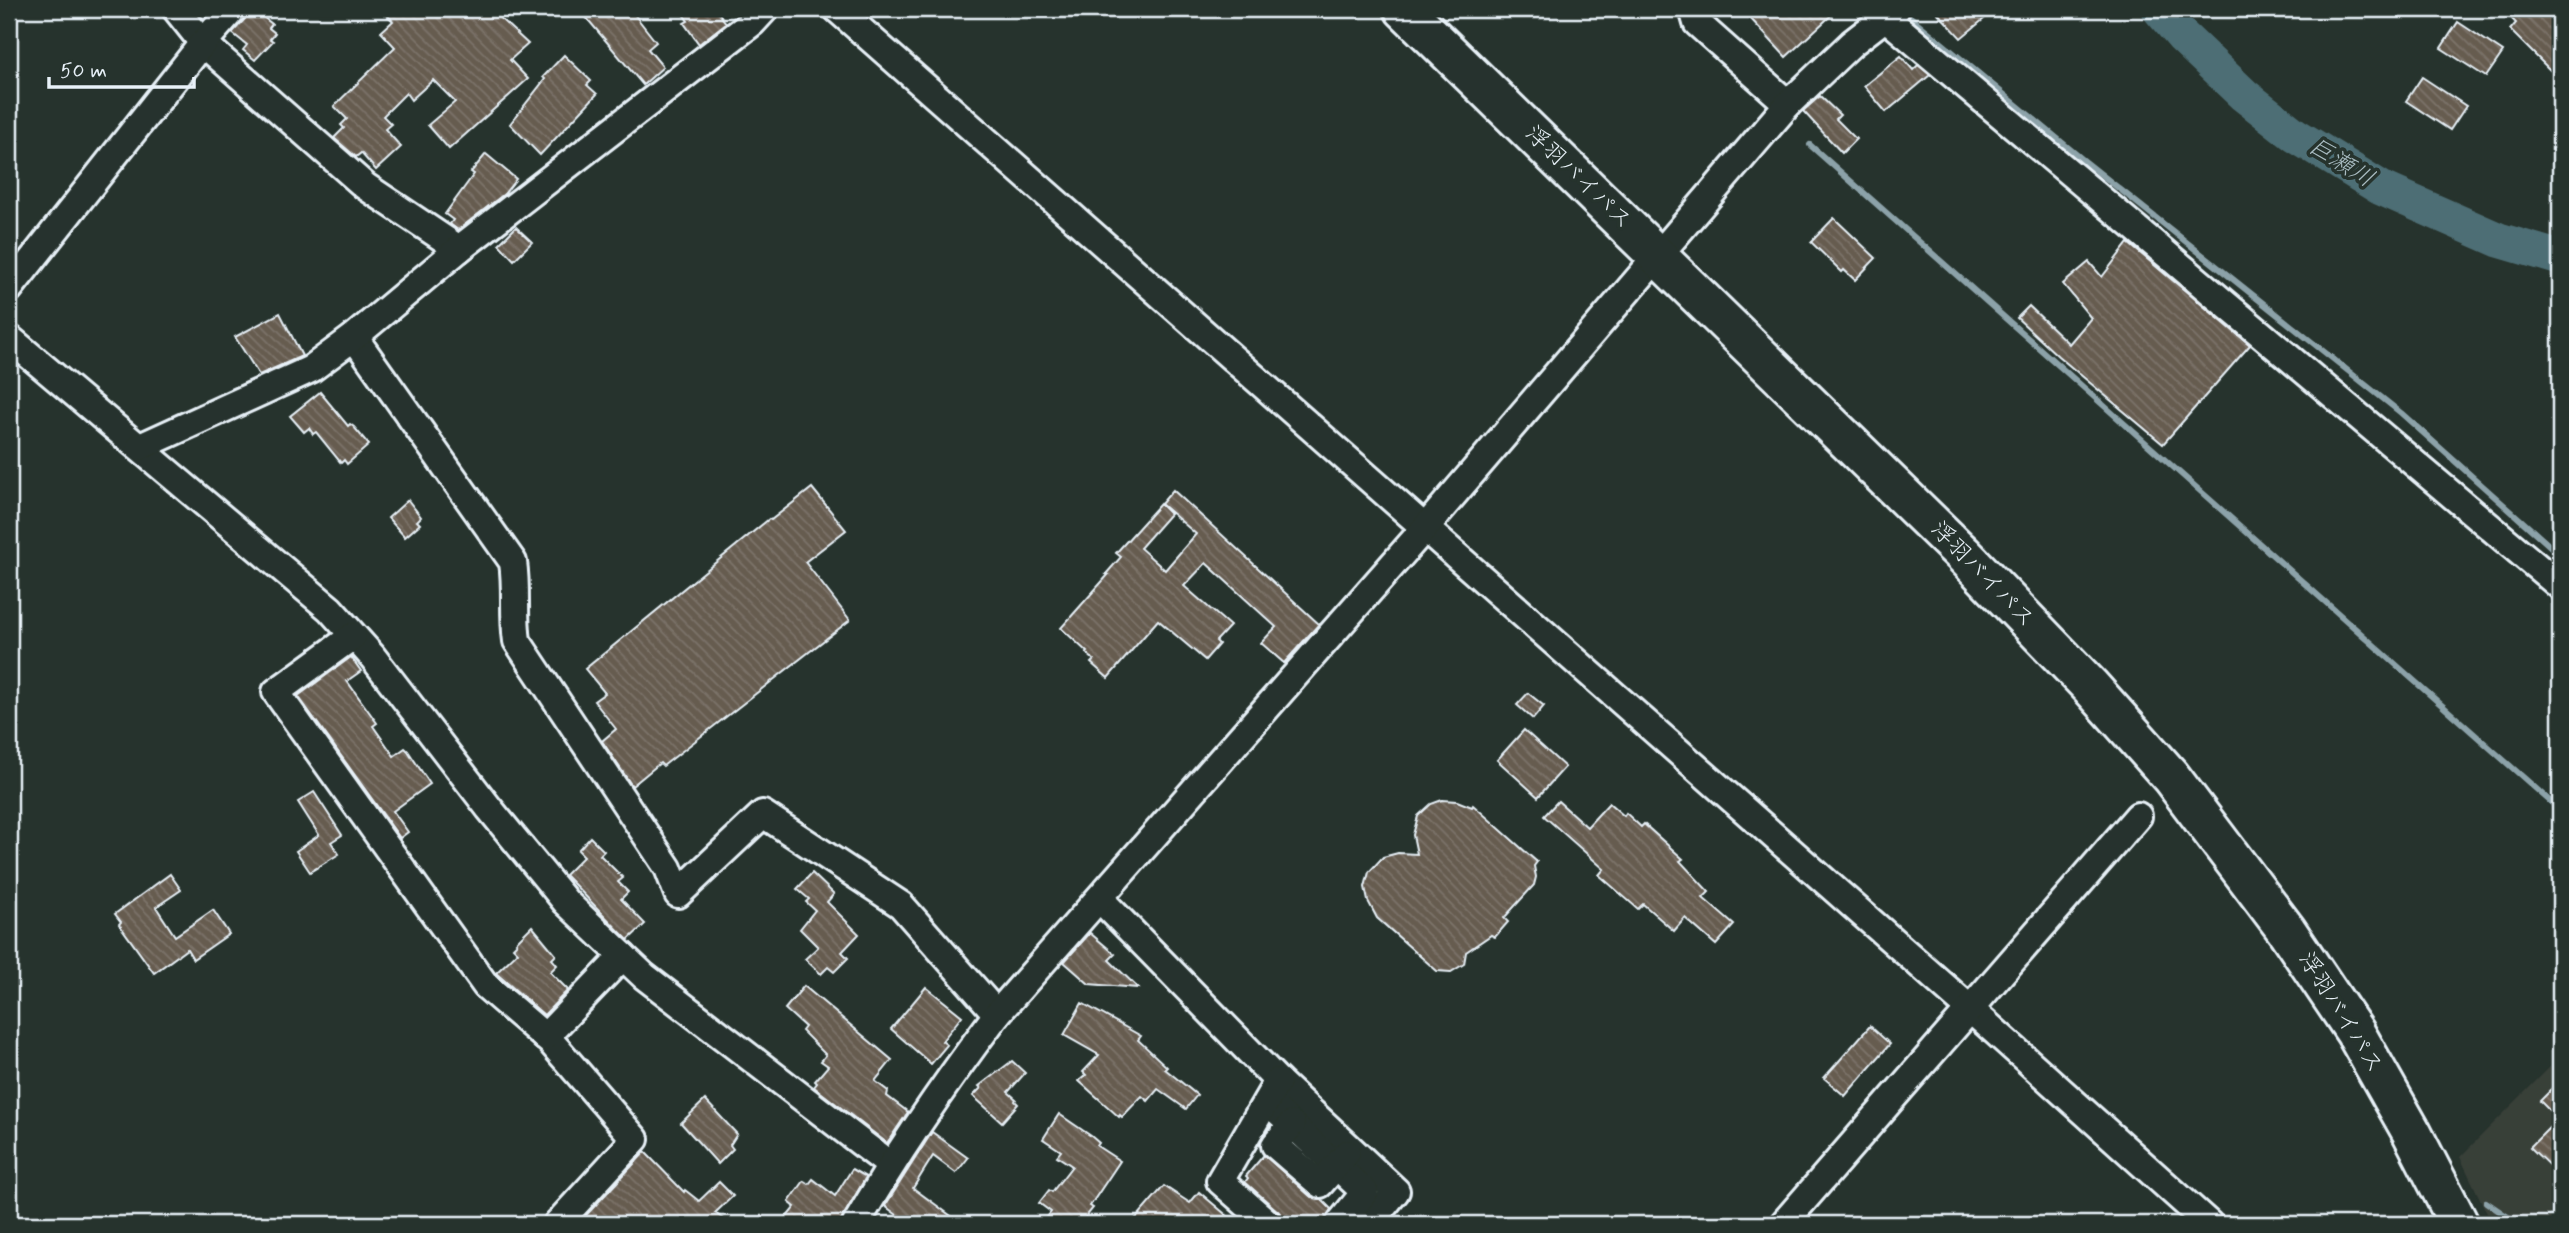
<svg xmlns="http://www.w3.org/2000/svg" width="2569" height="1233" font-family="Mynerve,'Klee One',sans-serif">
	<defs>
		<pattern id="building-back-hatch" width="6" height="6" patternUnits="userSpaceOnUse" patternTransform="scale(1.75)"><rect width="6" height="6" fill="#665c50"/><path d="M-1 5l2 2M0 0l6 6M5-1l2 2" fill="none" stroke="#7c746a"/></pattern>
	</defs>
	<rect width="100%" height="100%" fill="#26332d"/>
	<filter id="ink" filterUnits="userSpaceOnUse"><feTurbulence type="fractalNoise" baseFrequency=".0143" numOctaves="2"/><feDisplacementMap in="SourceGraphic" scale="14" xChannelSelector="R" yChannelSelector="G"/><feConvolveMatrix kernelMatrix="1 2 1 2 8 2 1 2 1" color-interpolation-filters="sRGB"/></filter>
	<g filter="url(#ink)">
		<polygon fill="#393f38" points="2560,1057 2560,1224 2492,1224 2460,1157"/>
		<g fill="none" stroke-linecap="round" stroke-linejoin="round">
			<g stroke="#8ca2a9" stroke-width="6">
				<polyline points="1902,10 2082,159 2401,413 2560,555"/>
				<polyline points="1810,145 2560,810"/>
				<polyline points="2486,1202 2518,1224"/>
			</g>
			<polyline stroke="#4e6e74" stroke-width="35" points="2159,9 2182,36 2244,95 2295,135 2381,188 2499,240 2560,258"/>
		</g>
		<g fill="url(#building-back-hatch)" stroke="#e8f1f8" stroke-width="2">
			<polygon points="248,9 253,9 272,24 269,28 275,33 270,39 273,41 255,60 243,50 247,45 232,33 245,19"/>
			<polygon points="381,9 490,9 528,44 510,60 528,79 449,149 428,125 455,102 433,80 411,100 406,93 383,116 391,124 385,129 401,147 376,170 361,153 356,157 334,138 344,128 341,125 347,119 334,106 395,47 381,32 393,21"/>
			<polygon points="579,9 630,9 656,42 648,49 663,67 643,85"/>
			<polygon points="679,9 716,9 726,23 699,44 684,23 688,21"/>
			<polygon points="1760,9 1838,9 1786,57 1750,18"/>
			<polygon points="1934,9 1996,9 1961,38"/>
			<polygon points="2502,9 2547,9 2560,22 2560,80 2510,30 2516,23"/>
			<polygon points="2458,22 2503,52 2486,77 2441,48"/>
			<polygon points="564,55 591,81 587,85 597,94 540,155 510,124 545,79 543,77"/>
			<polygon points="1901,56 1913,70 1918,65 1930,75 1886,112 1864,86"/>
			<polygon points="2422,77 2466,106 2450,130 2406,101"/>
			<polygon points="1820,96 1840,115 1836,119 1856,139 1842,153 1803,111"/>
			<polygon points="486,154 516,179 504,194 458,230 450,224 453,220 445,214 474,174 471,172"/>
			<polygon points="1834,218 1876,258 1855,280 1844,270 1842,272 1811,242"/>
			<polygon points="516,227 532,242 514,260 499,244"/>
			<polygon points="2128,243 2250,345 2163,444 2058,356 2017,318 2029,306 2069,344 2091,318 2063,284 2089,262 2102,277"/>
			<polygon points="280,313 302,356 259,375 235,337"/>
			<polygon points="320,392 348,426 350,424 354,427 369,445 347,464 344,460 341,463 316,432 313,434 309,428 304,432 290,416"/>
			<polygon points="812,488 846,530 805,562 850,620 663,766 660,763 632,786 602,741 616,729 594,701 605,693 585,669 769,519 771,520"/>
			<polygon points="1173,490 1319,624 1284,663 1261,643 1276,627 1206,563 1184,586 1230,626 1216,641 1219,644 1205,660 1158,620 1108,678 1091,663 1094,660 1086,653 1087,652 1061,628 1108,575 1106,574 1121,557 1116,553 1160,504 1170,514 1140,548 1165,570 1196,534 1161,504"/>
			<polygon points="408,500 421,517 417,521 420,524 405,537 388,518"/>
			<polygon points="351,657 361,671 347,681 377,723 373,726 394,756 405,748 408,751 430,784 393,811 408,832 400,838 298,696"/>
			<polygon points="1528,693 1544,706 1533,719 1517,705"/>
			<polygon points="1524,730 1565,767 1538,797 1497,760"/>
			<polygon points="314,792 342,835 331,842 339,854 310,872 296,851 319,835 298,802"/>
			<polygon points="1442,800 1457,801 1472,807 1473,805 1537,862 1534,866 1536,877 1534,885 1504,918 1508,922 1495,937 1491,935 1466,952 1464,964 1451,972 1437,971 1377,918 1368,901 1365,887 1369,872 1383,857 1398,853 1417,854 1413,835 1418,816 1431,804"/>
			<polygon points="1558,801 1587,827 1609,803 1624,816 1626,813 1641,827 1644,824 1683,859 1680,861 1709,892 1703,898 1734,925 1716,945 1685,918 1674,931 1643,904 1638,909 1599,875 1604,869 1544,816"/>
			<polygon points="590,837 604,851 600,855 623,878 618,882 628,892 621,899 645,924 628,940 565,875 584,856 578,850"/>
			<polygon points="812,873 834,894 827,902 859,934 842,952 848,958 834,972 828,967 821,974 805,959 818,947 800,929 815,910 806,902 809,899 797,889"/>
			<polygon points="170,874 181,890 156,907 175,936 213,910 229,934 193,959 187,949 154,973 119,924 121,922 115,914"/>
			<polygon points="532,926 556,955 552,959 557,965 550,972 568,990 544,1015 496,973 518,952 513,947 517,943 516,942"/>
			<polygon points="1090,933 1115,954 1109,960 1138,988 1089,984 1064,962"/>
			<polygon points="804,986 892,1060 875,1081 888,1091 887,1096 908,1112 887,1143 814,1087 817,1083 815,1081 828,1066 821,1061 826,1055 802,1031 805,1027 785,1009"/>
			<polygon points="926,987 962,1016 942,1041 947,1045 931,1064 891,1029"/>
			<polygon points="1082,1003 1141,1036 1138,1040 1167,1067 1165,1069 1197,1095 1186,1109 1158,1089 1148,1101 1142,1096 1122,1117 1120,1115 1119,1117 1079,1081 1086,1075 1083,1072 1099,1055 1064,1035"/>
			<polygon points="1870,1026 1890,1044 1845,1096 1824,1078"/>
			<polygon points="1012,1061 1025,1073 1008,1092 1016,1099 1015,1101 1018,1104 1002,1122 973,1096 981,1088 979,1086"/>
			<polygon points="2560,1081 2560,1176 2530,1147 2558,1119 2540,1101"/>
			<polygon points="705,1100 737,1134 730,1145 733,1149 718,1164 681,1123"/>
			<polygon points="1059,1114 1091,1136 1099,1143 1097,1146 1120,1161 1090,1206 1093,1208 1080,1224 1042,1224 1051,1212 1039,1203 1049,1190 1052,1192 1072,1166 1057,1156 1061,1151 1043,1139"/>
			<polygon points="932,1132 968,1158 956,1173 933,1156 913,1188 962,1224 897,1224 901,1218 885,1206"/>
			<polygon points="645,1152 684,1192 685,1190 699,1201 719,1182 733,1196 715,1213 730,1224 578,1224"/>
			<polygon points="1264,1155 1310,1196 1321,1199 1331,1209 1323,1224 1288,1224 1279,1212 1245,1182 1248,1178 1246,1176"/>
			<polygon points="852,1169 866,1177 839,1224 781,1224 795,1207 789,1202 804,1181 809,1184 813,1179 835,1196"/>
			<polygon points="1164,1186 1190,1203 1199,1192 1237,1224 1131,1224"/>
		</g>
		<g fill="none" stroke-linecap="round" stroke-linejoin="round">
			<g stroke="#e8f1f8" stroke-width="32">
				<g id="minor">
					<polyline points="176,9 203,43 365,186 459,249"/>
					<polyline points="837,9 1970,1009 2209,1224"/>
					<polyline points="1693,9 1697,23 1788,104"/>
					<polyline points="1885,17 2560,586"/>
					<polyline points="9,289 203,43 233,9"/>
					<path d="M354 337 513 562C517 589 513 614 517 641L668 868 678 894 763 814 901 905 997 1014"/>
					<polyline points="9,338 330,609 372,656 489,808 566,902 644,976 890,1165"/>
					<polyline points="140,447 311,369 354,337 459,249 753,22 765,9"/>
					<polyline points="353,636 276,692 486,986 551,1042 635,1139 557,1224"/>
					<polyline points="1100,899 1278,1081 1396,1191 1369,1224"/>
					<polyline points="545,1037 623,956"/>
					<polyline points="1267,1101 1365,1192 1339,1224"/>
					<polyline points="1292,1124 1275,1145 1320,1184 1347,1153"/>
					<path d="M856 1224C898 1151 946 1082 997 1014L1424 529 1788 104 1852 43 1896 9"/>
					<polyline points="1269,1224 1220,1181 1278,1081"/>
					<polyline points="1783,1224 2138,816"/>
				</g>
			</g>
			<g stroke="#e8f1f8" stroke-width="44">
				<polyline id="highway" points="1404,9 1963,554 2090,686 2171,777 2287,931 2355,1032 2412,1133 2459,1224"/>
			</g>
			<use href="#minor" stroke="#26332d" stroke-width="26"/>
			<use href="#highway" stroke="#26332d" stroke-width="38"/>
		</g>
	</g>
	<g text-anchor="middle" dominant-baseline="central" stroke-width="7" stroke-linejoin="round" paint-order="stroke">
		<g font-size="23" fill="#e8f1f8" stroke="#26332d">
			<text transform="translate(1578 178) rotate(44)">浮羽バイパス</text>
			<text transform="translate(1982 575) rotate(46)">浮羽バイパス</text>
			<text transform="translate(2340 1013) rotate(58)">浮羽バイパス</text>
		</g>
		<g font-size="24" font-style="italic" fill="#aabdc3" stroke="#26332d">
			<text transform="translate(2341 163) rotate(32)">巨瀬川</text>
		</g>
	</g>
	<rect width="2569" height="1233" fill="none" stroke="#26332d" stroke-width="35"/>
	<rect x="18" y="18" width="2534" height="1198" fill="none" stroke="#e8f1f8" stroke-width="2.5" filter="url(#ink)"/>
	<path d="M49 77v10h145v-10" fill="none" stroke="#e8f1f8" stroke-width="3.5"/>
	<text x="60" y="77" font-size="21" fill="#e8f1f8" stroke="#26332d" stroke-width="5" paint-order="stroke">50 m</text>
</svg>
